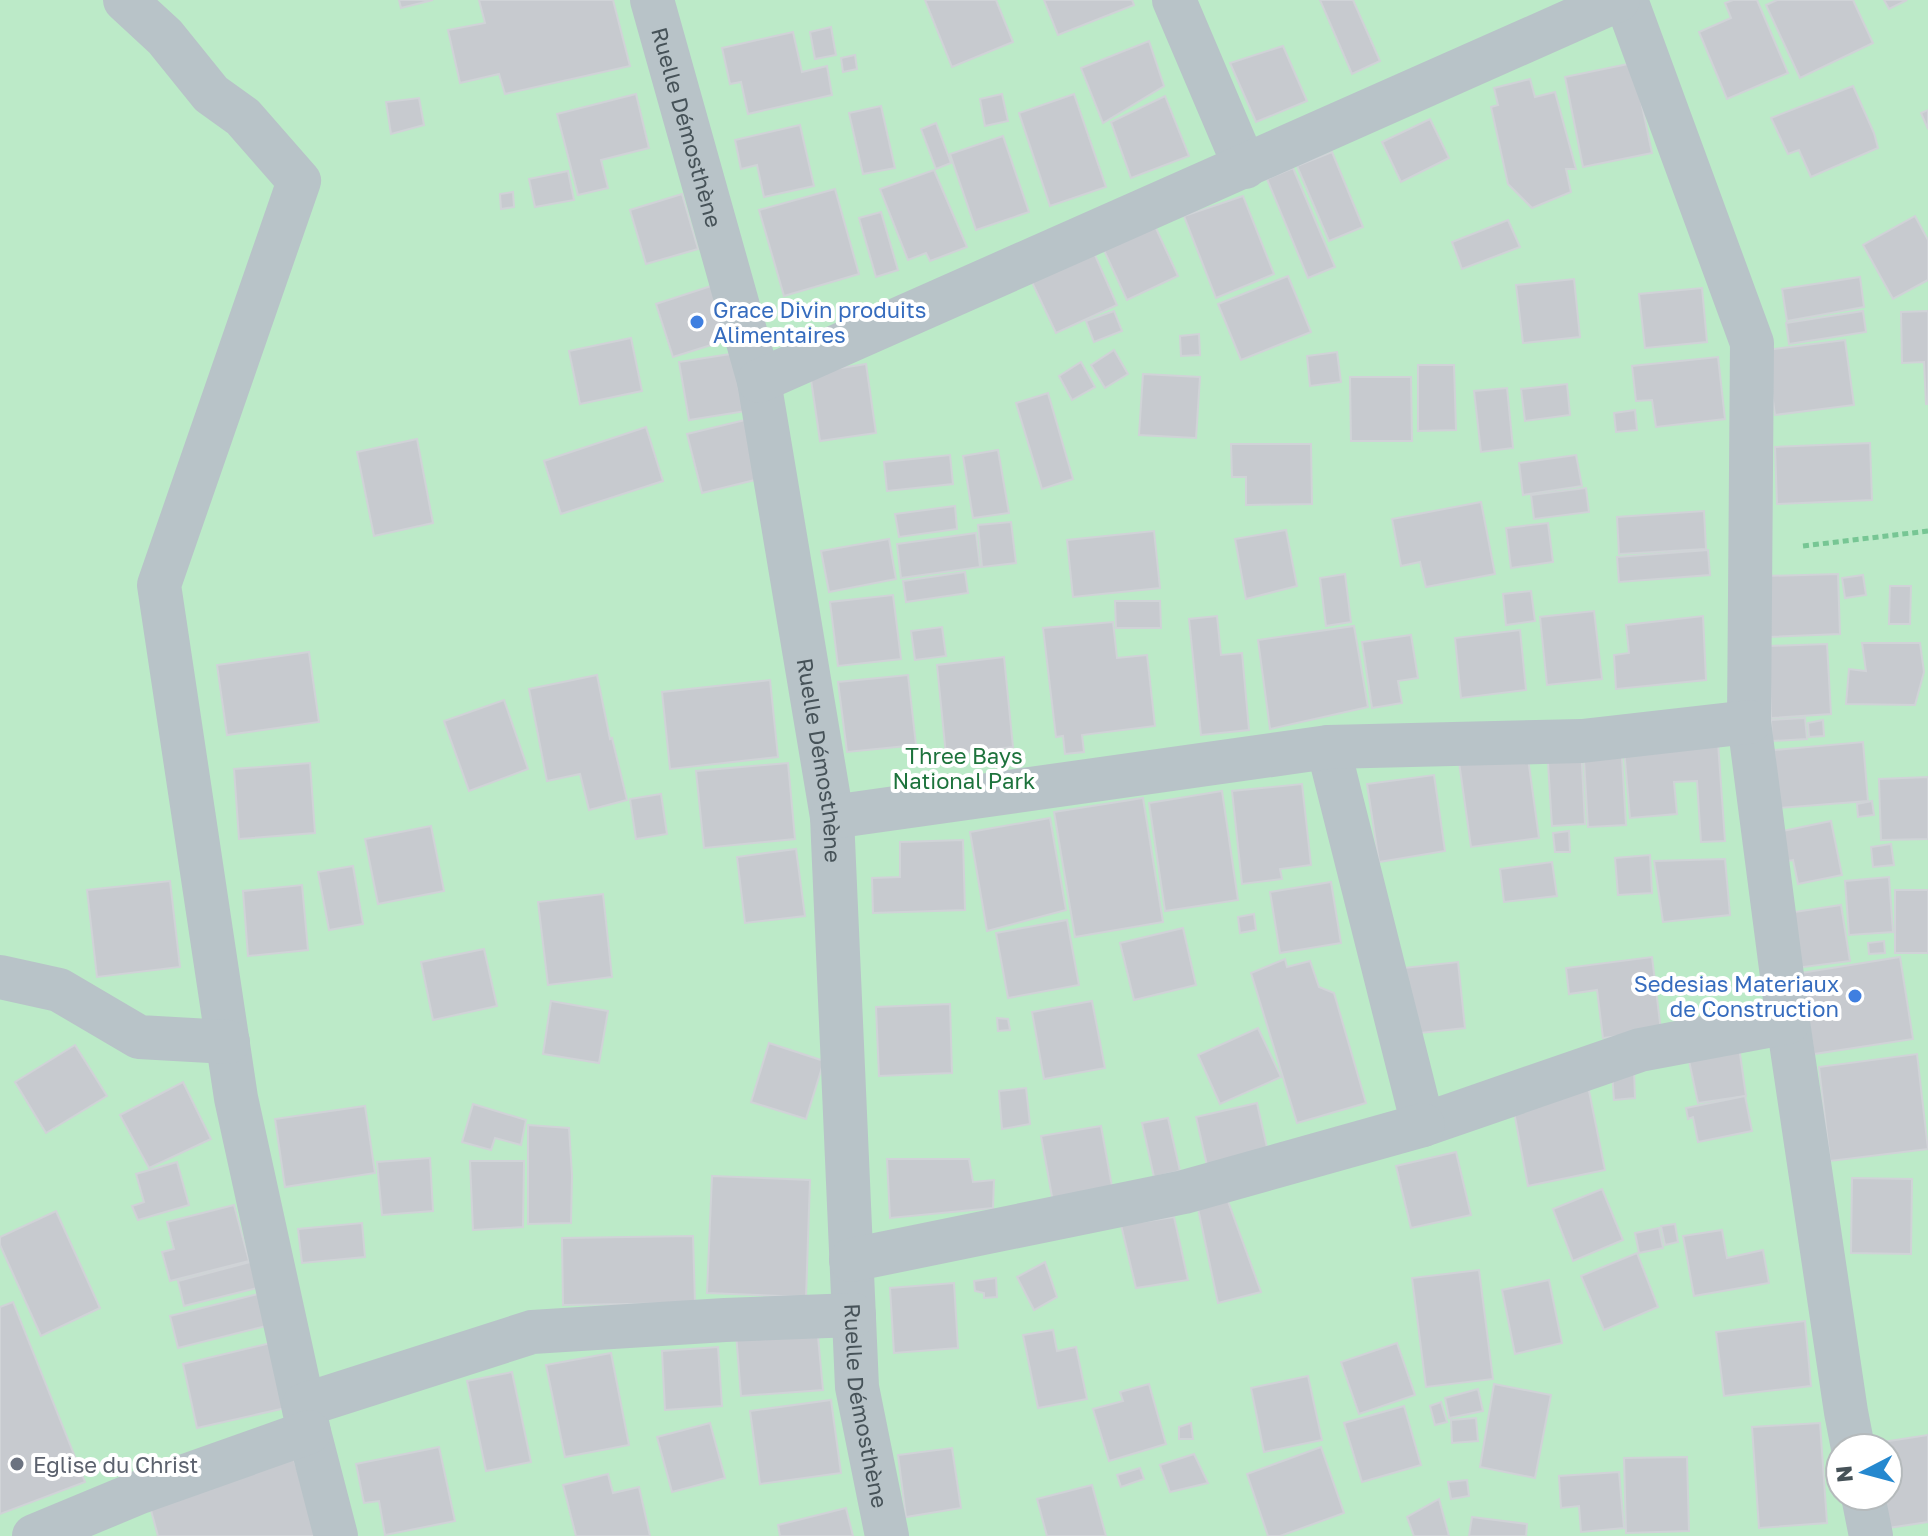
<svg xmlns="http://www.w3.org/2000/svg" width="1928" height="1536" font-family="'Golos Text',sans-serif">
	<rect width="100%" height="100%" fill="#efecec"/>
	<path fill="#bceac8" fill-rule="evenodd" d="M0 0H1928V1536H0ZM1840 1448H1888V1496H1840Z"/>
	<g fill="#c7cacf" stroke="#d0d3d7" stroke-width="2">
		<polygon points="399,0 433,0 401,8"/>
		<polygon points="479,0 613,0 630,66 505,94 499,74 460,83 448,30 485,23"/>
		<polygon points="925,0 996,0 1013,42 952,67"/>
		<polygon points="1044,0 1132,0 1134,5 1058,35"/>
		<polygon points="1320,0 1353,0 1380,61 1352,74"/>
		<polygon points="1733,0 1757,0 1788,73 1727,99 1699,32 1731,18 1725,3"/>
		<polygon points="1777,0 1853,0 1873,43 1800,78 1766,5"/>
		<polygon points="1884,0 1907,0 1889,9"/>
		<polygon points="831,27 836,55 815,59 810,32"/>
		<polygon points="793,32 802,72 827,66 832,95 748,114 741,82 730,84 722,48"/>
		<polygon points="1149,41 1164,86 1103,123 1081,68"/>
		<polygon points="1283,46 1307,101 1256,122 1230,63"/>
		<polygon points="855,55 857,69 843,72 841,58"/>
		<polygon points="1633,63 1652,153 1583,167 1565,77"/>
		<polygon points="1530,79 1535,97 1555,92 1576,169 1566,169 1571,192 1532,208 1508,184 1491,107 1498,105 1494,88"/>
		<polygon points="1853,86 1874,133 1878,148 1811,177 1799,150 1788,154 1771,118"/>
		<polygon points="636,94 649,148 601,160 608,188 578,195 557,114"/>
		<polygon points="1002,94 1008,121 985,126 980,99"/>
		<polygon points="1074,94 1106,187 1050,206 1019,113"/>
		<polygon points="1165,96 1189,156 1131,178 1111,122"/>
		<polygon points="419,98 424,125 391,134 386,102"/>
		<polygon points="881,106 895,168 863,174 849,113"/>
		<polygon points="1928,110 1928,129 1921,113"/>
		<polygon points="1430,119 1449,158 1401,182 1382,142"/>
		<polygon points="936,123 951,163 936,169 921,129"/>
		<polygon points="800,125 814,186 764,197 757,165 741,169 735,140"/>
		<polygon points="1003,136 1029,212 976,230 950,154"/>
		<polygon points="1332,152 1363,227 1329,241 1297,166"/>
		<polygon points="1293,168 1335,267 1308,278 1267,179"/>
		<polygon points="934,170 967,247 930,261 926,253 908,260 880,189"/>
		<polygon points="568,171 574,200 535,207 529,179"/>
		<polygon points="835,189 859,274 784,296 759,210"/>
		<polygon points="513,192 514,207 501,209 500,194"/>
		<polygon points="682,194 698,249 646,264 630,210"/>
		<polygon points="1243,196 1274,274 1216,298 1184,216"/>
		<polygon points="881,212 898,270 876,277 859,218"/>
		<polygon points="1915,216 1928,240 1928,280 1893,299 1863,245"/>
		<polygon points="1508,220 1520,247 1462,269 1452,242"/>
		<polygon points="1154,224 1178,276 1127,300 1103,248"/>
		<polygon points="1094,253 1117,305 1056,333 1031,280"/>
		<polygon points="1288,276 1311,332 1241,360 1218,304"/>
		<polygon points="1860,277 1864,307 1787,321 1782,289"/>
		<polygon points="1574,279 1580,337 1523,343 1516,285"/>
		<polygon points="711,286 727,340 673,357 656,304"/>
		<polygon points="1702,288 1707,342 1645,348 1639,294"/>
		<polygon points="1114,311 1122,331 1094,342 1086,321"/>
		<polygon points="1863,311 1866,332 1789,344 1786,323"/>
		<polygon points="1928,311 1928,404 1926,404 1924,362 1902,363 1901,312"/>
		<polygon points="1199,334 1200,355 1181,356 1180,336"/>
		<polygon points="631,338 642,391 580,404 569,351"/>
		<polygon points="1845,340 1854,405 1775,415 1766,350"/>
		<polygon points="1114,350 1128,374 1105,388 1091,365"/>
		<polygon points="1337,352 1341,382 1310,386 1307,356"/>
		<polygon points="737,353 746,411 689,420 679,362"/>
		<polygon points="1718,357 1725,419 1656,427 1652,400 1636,401 1632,366"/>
		<polygon points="1081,362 1095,387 1072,400 1059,376"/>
		<polygon points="866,364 876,433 820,441 810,373"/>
		<polygon points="1418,365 1454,365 1456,430 1418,431"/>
		<polygon points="1143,374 1200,377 1196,438 1139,435"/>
		<polygon points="1350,377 1411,377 1412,441 1351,441"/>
		<polygon points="1567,384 1570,415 1525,421 1521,389"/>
		<polygon points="1507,388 1513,448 1481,452 1474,391"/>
		<polygon points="1048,393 1073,479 1042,489 1016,403"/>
		<polygon points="1635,410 1637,430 1616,432 1614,413"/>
		<polygon points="745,420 759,479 702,493 687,434"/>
		<polygon points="646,427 663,481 561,514 544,461"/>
		<polygon points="417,439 433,523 374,536 357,452"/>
		<polygon points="1870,443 1872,500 1777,504 1775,447"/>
		<polygon points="1231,444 1311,444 1312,504 1246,505 1246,477 1232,477"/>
		<polygon points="998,450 1009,513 973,518 963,456"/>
		<polygon points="950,455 953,484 887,491 884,462"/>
		<polygon points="1576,455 1582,486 1523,495 1519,463"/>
		<polygon points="1586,488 1589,512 1534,519 1531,495"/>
		<polygon points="1481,502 1495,574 1426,587 1420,562 1401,566 1392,519"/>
		<polygon points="955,506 957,529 899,537 895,514"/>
		<polygon points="1704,511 1706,549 1619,554 1617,517"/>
		<polygon points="1011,522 1016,563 982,567 978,525"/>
		<polygon points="1548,523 1553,562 1511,568 1506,528"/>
		<polygon points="1286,530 1297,586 1246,599 1235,539"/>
		<polygon points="1154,531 1160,588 1073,597 1067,540"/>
		<polygon points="976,533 980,567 901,578 897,544"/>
		<polygon points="889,539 896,579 829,592 821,551"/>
		<polygon points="1708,550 1710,575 1619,582 1617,557"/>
		<polygon points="965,572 968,593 906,602 903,581"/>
		<polygon points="1345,574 1351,622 1326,626 1320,578"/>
		<polygon points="1838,574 1840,634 1769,637 1766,576"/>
		<polygon points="1863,575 1866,595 1845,598 1842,578"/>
		<polygon points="1890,586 1911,586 1910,624 1889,624"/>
		<polygon points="1531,591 1535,621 1506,625 1503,594"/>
		<polygon points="893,595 901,659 838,666 830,602"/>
		<polygon points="1115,601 1160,601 1161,628 1116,628"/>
		<polygon points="1594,611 1602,679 1547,685 1540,617"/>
		<polygon points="1217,616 1221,655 1242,653 1249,730 1201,735 1189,619"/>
		<polygon points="1703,616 1706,680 1616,689 1614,655 1629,653 1626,625"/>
		<polygon points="1113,622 1117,658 1147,655 1155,726 1082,735 1084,752 1065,754 1063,736 1056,737 1043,628"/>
		<polygon points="1354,626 1368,707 1270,729 1258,640"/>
		<polygon points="942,627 946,656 915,660 911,631"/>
		<polygon points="1520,630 1526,690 1461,698 1455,638"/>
		<polygon points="1411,635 1418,678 1398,681 1402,703 1372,708 1362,642"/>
		<polygon points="1862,643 1920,643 1924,672 1915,705 1846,704 1849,669 1866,671"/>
		<polygon points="1827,644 1831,714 1771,718 1769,646"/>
		<polygon points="309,652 319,722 227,735 217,665"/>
		<polygon points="1004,657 1013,747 946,755 937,665"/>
		<polygon points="597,675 610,739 612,738 627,800 589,810 580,774 547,781 529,689"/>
		<polygon points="908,675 916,745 847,752 838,682"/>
		<polygon points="770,680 778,757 670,769 662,692"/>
		<polygon points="504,700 528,769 469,791 444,721"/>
		<polygon points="1805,718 1807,739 1772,741 1771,720"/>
		<polygon points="1823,720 1824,736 1809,737 1808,723"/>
		<polygon points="1621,741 1626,825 1588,827 1583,743"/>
		<polygon points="1863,742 1868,801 1779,808 1774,750"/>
		<polygon points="1718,743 1725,841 1701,842 1697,781 1674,782 1677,814 1630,818 1624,749"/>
		<polygon points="1581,746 1585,824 1552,826 1547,747"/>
		<polygon points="1527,751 1539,838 1471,847 1459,762"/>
		<polygon points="310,763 315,833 239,839 234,769"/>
		<polygon points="788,763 795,839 704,848 696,771"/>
		<polygon points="1434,775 1445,851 1379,862 1367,784"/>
		<polygon points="1928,777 1928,839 1881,840 1879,779"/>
		<polygon points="1302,784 1311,865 1280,869 1282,879 1242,884 1232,791"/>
		<polygon points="1222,791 1238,900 1165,911 1149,803"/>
		<polygon points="661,794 667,834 636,839 630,799"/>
		<polygon points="1143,798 1163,922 1075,937 1054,812"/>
		<polygon points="1872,801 1874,815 1858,817 1857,804"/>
		<polygon points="1050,818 1066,910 987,931 970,832"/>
		<polygon points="1831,821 1842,875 1798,884 1793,860 1779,863 1773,833"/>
		<polygon points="431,826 444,891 378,904 365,839"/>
		<polygon points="1569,831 1570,852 1555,852 1553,833"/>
		<polygon points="963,840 965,910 873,913 872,878 900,877 900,842"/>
		<polygon points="1891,844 1894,865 1873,867 1871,847"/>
		<polygon points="796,849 805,916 745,923 737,857"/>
		<polygon points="1650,855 1652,893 1618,895 1615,858"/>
		<polygon points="1725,859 1730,915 1663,922 1654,861"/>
		<polygon points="1552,862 1557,896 1504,902 1500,869"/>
		<polygon points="353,866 363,924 329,930 318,872"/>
		<polygon points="1889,877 1893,932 1849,935 1845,881"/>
		<polygon points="170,881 180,967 97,977 87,890"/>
		<polygon points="1331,882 1341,943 1280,953 1270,892"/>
		<polygon points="302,885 308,950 248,956 243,891"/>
		<rect x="1895" y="890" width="33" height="63"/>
		<polygon points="603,894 612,977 548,985 538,902"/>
		<polygon points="1841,905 1850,961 1796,968 1788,913"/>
		<polygon points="1254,914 1256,930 1240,933 1238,917"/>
		<polygon points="1067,920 1079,985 1008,998 996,933"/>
		<polygon points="1183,928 1196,985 1134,1000 1120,943"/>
		<polygon points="1884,941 1885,953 1869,954 1868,943"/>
		<polygon points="484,949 497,1006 433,1020 421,962"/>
		<polygon points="1652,957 1661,1031 1603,1038 1597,990 1569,994 1566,968"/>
		<polygon points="1900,957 1913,1039 1814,1054 1801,973"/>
		<polygon points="1285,959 1287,967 1310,961 1319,987 1334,993 1366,1103 1297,1123 1251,973"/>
		<polygon points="1458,962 1465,1028 1402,1035 1385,970"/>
		<polygon points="551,1001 608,1011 599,1063 543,1054"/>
		<polygon points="1092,1001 1105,1068 1044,1079 1032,1012"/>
		<polygon points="950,1004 952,1073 879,1076 876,1007"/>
		<polygon points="997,1018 1008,1019 1010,1030 998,1031"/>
		<polygon points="1258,1028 1281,1077 1220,1104 1198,1055"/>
		<polygon points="769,1043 824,1061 806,1119 751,1102"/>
		<polygon points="75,1045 107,1096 46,1133 15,1082"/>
		<polygon points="1739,1047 1746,1096 1698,1103 1688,1056"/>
		<polygon points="1917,1054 1928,1149 1830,1161 1819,1067"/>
		<polygon points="1634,1071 1635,1098 1614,1100 1612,1072"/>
		<polygon points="1587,1081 1605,1170 1528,1186 1511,1096"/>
		<polygon points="183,1082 211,1139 149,1168 120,1115"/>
		<polygon points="1026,1088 1030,1124 1002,1129 999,1091"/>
		<polygon points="1745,1096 1752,1131 1698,1142 1693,1117 1688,1119 1686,1108"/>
		<polygon points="1257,1103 1270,1161 1209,1174 1196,1117"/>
		<polygon points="473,1104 526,1120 521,1145 495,1138 491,1150 462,1142"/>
		<polygon points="365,1106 375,1173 285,1187 275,1119"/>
		<polygon points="1168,1118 1180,1171 1154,1177 1142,1123"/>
		<polygon points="528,1125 569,1128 572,1175 571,1223 528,1224"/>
		<polygon points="1101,1126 1113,1192 1053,1202 1041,1136"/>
		<polygon points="1456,1152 1471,1215 1411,1228 1396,1166"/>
		<polygon points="430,1158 433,1211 382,1215 377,1162"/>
		<polygon points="887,1159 969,1159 973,1182 994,1180 993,1208 890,1218"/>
		<polygon points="470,1161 524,1161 523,1227 473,1230"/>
		<polygon points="177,1162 189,1205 138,1220 132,1206 144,1202 136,1174"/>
		<polygon points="712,1176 810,1180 806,1297 707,1293"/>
		<polygon points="1852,1178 1912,1179 1911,1254 1851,1253"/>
		<polygon points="1602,1189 1623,1240 1573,1261 1553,1209"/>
		<polygon points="1225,1193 1261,1292 1218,1303 1196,1199"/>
		<polygon points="234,1205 249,1261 170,1281 162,1252 174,1249 167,1222"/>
		<polygon points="56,1211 100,1308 41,1336 0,1245 0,1237"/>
		<polygon points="1174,1217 1188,1280 1136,1288 1121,1225"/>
		<polygon points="362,1223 365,1257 302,1263 298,1229"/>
		<polygon points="1675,1224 1678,1242 1665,1245 1661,1226"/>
		<polygon points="1659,1228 1663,1248 1639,1253 1635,1233"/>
		<polygon points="1722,1230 1727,1258 1763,1250 1769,1283 1694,1296 1683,1236"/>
		<polygon points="693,1236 695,1303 563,1305 562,1238"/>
		<polygon points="1637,1253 1658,1307 1604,1330 1581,1276"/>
		<polygon points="254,1261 261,1287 184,1306 178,1281"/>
		<polygon points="1045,1262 1057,1297 1034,1310 1017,1277"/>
		<polygon points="1479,1270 1493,1379 1426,1387 1412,1278"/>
		<polygon points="996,1278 997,1297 984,1298 984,1293 975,1291 974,1281"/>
		<polygon points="1549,1280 1562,1343 1515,1354 1502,1290"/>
		<polygon points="954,1283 958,1348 894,1353 890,1288"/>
		<polygon points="262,1293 270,1325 178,1348 170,1316"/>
		<polygon points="13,1302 85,1482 0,1514 0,1307"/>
		<polygon points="1805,1321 1811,1386 1724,1396 1716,1332"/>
		<polygon points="817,1326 823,1390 741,1396 736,1333"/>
		<polygon points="1053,1330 1057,1351 1076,1347 1087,1399 1038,1408 1023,1335"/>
		<polygon points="275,1342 290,1407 197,1428 183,1364"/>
		<polygon points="1397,1343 1415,1395 1359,1414 1341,1362"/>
		<polygon points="718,1347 722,1406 665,1410 662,1351"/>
		<polygon points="611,1353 629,1445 565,1457 546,1365"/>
		<polygon points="512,1372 531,1462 486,1471 467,1381"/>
		<polygon points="1308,1376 1322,1440 1264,1452 1251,1388"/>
		<polygon points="1149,1384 1166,1444 1109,1461 1093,1409 1123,1401 1120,1392"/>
		<polygon points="1494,1384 1551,1395 1535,1478 1480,1467"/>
		<polygon points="1478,1389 1483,1411 1449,1418 1445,1398"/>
		<polygon points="831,1400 841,1473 760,1484 750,1411"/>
		<polygon points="1441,1402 1447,1422 1435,1425 1430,1406"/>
		<polygon points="1404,1406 1421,1465 1362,1482 1344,1423"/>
		<polygon points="1476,1418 1478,1441 1452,1443 1451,1420"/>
		<polygon points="710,1423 725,1478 672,1492 657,1437"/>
		<polygon points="1191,1423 1193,1439 1179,1439 1179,1427"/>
		<polygon points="1820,1423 1827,1523 1759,1528 1752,1427"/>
		<polygon points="1928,1435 1928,1522 1888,1528 1883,1496 1888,1496 1888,1448 1877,1448 1876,1443"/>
		<polygon points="439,1447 455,1521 385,1535 379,1501 364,1503 356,1464"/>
		<polygon points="1321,1447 1344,1513 1280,1536 1268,1536 1247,1474"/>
		<polygon points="952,1448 961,1508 906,1517 898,1455"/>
		<polygon points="291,1451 320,1536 158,1536 149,1503"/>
		<polygon points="1194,1454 1208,1483 1170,1492 1160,1465"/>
		<polygon points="1687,1457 1689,1531 1626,1533 1624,1458"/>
		<polygon points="1140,1468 1144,1479 1121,1487 1117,1475"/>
		<polygon points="1619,1472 1624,1528 1581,1532 1579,1506 1561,1508 1559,1476"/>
		<polygon points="608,1474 613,1493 639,1487 650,1536 576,1536 563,1485"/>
		<polygon points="1467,1480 1469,1496 1451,1499 1448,1482"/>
		<polygon points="1092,1485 1106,1536 1047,1536 1037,1499"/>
		<polygon points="1439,1499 1449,1536 1414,1536 1407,1517"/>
		<polygon points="846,1508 853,1536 780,1536 778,1525"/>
		<polygon points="1472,1517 1527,1524 1526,1536 1469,1536"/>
	</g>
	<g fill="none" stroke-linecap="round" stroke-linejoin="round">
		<polyline stroke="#77c694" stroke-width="5" stroke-dasharray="6 4" stroke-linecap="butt" points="1803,546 1928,531"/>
		<g stroke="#b8c3c8" stroke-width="44">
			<polyline points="125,0 165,37 211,94 243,117 299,181 159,585 236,1098 309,1432 336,1536"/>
			<path id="s1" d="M652 0 759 381 832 817 857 1387 887 1536"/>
			<polyline points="1174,0 1245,167"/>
			<polyline points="1626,0 1752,343 1749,722 1788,1022 1846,1412 1853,1448"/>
			<polyline points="759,381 1618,0"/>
			<polyline points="1328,747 1423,1125 1640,1050 1788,1022"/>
			<polyline points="832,817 1328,747 1582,741 1749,722"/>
			<polyline points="0,977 59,990 139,1037 228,1042"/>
			<polyline points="851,1260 1184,1192 1423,1125"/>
			<polyline points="304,1405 532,1332 725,1320 854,1315"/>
			<polyline points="1863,1496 1871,1536"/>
			<polyline points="34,1536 140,1492 309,1432"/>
		</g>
	</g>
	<g fill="#3f7fe0" stroke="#fff" stroke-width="3">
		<circle cx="697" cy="322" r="8"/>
		<circle cx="1855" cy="996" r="8"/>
	</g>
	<circle fill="#6b7280" stroke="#fff" stroke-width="3" cx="17" cy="1464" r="8"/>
	<g text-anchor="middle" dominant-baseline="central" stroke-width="8" stroke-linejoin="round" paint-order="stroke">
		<g font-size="22" fill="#465258" stroke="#fff">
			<text stroke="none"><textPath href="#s1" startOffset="132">Ruelle Démosthène</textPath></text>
			<text stroke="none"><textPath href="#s1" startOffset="780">Ruelle Démosthène</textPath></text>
			<text stroke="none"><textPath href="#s1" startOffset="1428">Ruelle Démosthène</textPath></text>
		</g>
		<g font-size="22" fill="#366cbe" stroke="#fff" text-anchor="start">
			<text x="713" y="309">Grace Divin produits<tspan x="713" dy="25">Alimentaires</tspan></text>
			<text x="1839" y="983" text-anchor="end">Sedesias Materiaux<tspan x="1839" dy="25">de Construction</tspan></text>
		</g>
		<g font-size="22" fill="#1d733c" stroke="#fff">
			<text x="964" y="755">Three Bays<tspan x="964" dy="25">National Park</tspan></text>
		</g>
		<g font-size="22" fill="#5b616d" stroke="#fff" text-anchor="start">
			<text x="33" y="1464">Eglise du Christ</text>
		</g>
	</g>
	<g transform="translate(1864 1472) rotate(264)"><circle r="38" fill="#ffffff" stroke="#b5babc" stroke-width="2"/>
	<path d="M0-6L14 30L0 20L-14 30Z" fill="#2588cf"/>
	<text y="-12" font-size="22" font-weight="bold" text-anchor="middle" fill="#465258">N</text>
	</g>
</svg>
